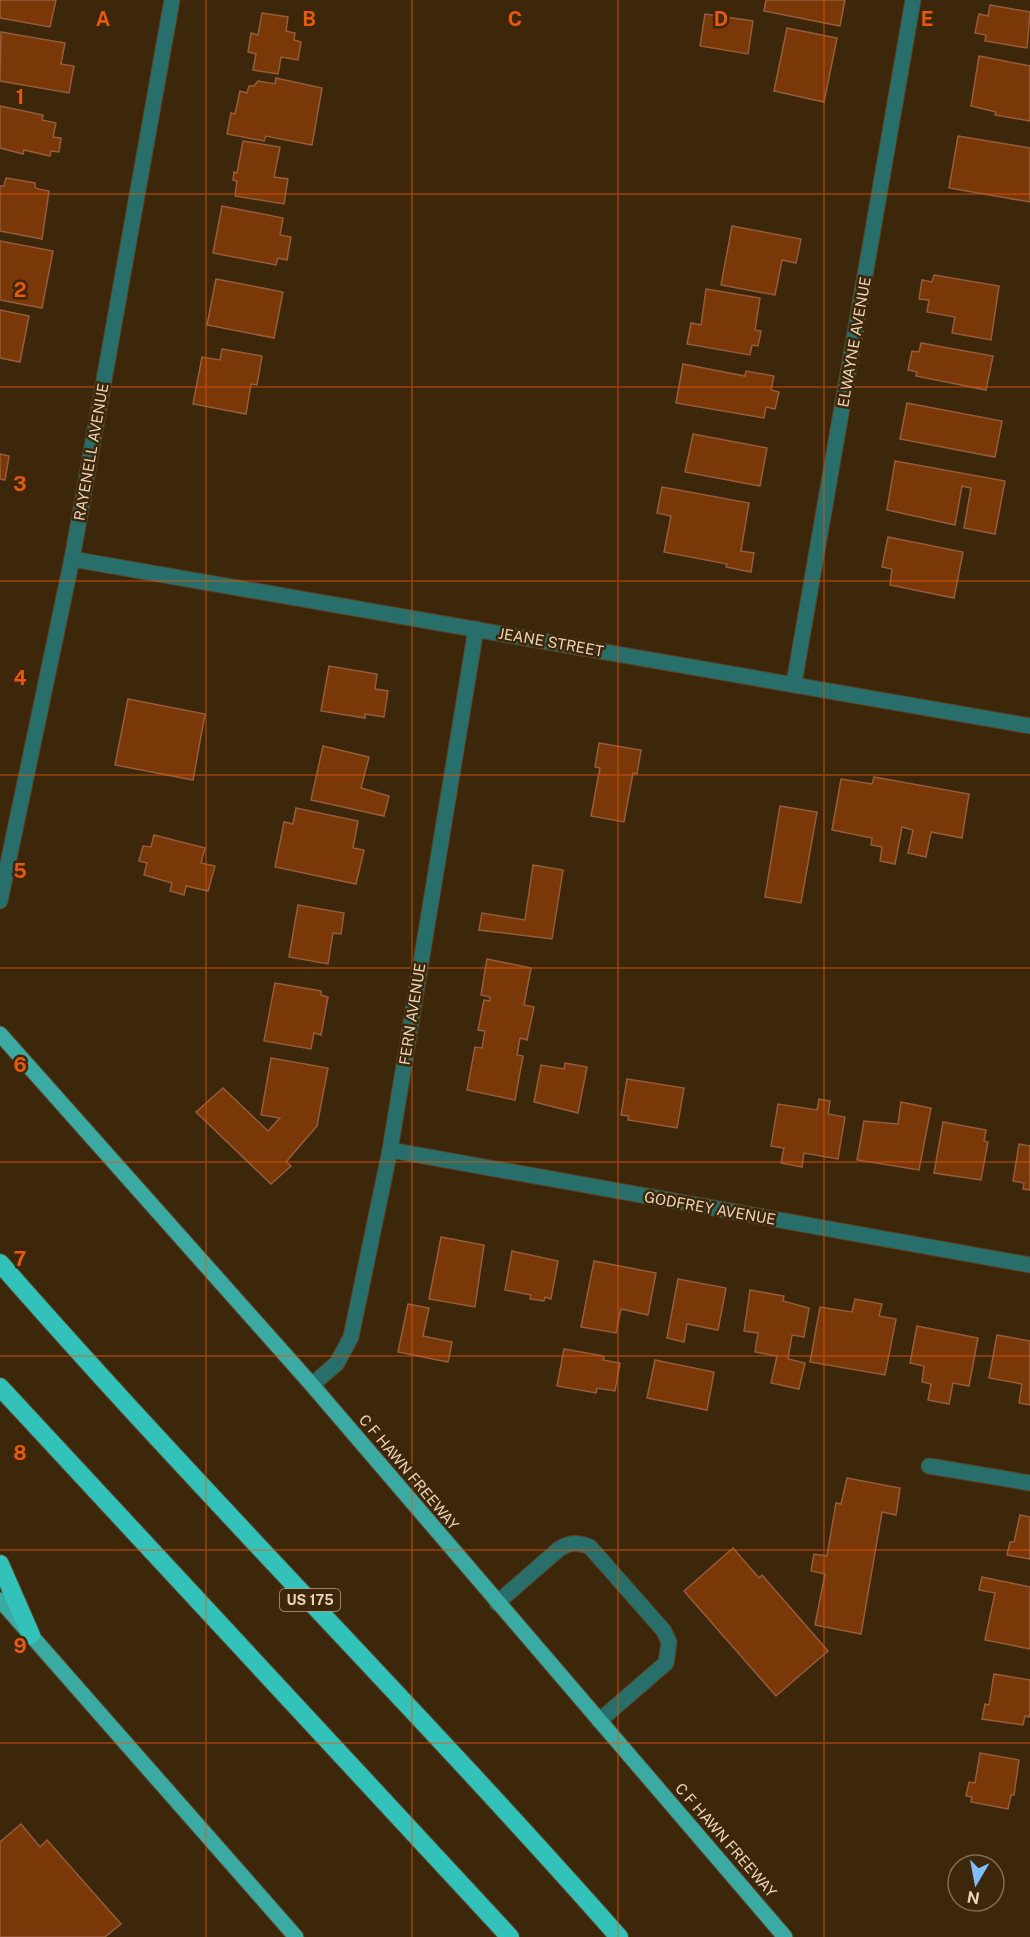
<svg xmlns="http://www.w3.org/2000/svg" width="1030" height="1937" font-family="'Public Sans',sans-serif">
	<rect width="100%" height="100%" fill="#3d270a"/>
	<g fill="#7a3707" stroke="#965c3c" stroke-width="1.5">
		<polygon points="0,0 56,0 50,27 0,18"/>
		<polygon points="766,0 845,0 840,26 764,11"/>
		<polygon points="990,5 1030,12 1027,48 985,41 986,35 975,33 979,14 988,16"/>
		<polygon points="262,13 288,17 286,31 295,33 294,40 301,42 298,60 281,57 278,74 253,70 256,54 248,52 251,33 258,35"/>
		<polygon points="705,14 753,21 748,54 700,46"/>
		<polygon points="787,28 837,38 824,102 774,91"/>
		<polygon points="1,32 65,43 61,64 74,66 69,93 0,81"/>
		<polygon points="979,56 1030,66 1030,121 995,115 996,112 971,106"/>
		<polygon points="276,78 322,88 312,145 266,136 264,141 227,134 231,113 235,114 240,91 247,93 249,86 254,86 258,81 275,84"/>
		<polygon points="0,106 43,115 42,120 56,123 53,137 61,138 59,152 51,151 50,156 24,150 23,154 0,148"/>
		<polygon points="958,136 1030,148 1030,202 949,188"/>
		<polygon points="243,141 280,147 274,177 288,179 284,204 235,196 237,181 233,180 234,172 237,173"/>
		<polygon points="6,178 35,183 35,187 38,189 49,191 42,239 0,231 0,186 4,186"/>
		<polygon points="222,206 283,218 280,235 291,237 287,260 278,258 276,265 213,253"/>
		<polygon points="732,226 801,239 796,263 782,260 775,295 721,285"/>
		<polygon points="0,241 53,251 42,308 0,300"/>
		<polygon points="934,275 999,286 991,340 952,333 955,317 927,312 929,300 919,299 922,280 932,282"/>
		<polygon points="216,279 283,292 274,338 207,325"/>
		<polygon points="706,289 760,298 755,330 761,331 758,346 752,345 750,355 687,344 691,323 701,325"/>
		<polygon points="0,310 29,316 20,362 0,358"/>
		<polygon points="921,343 993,356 986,390 916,376 917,372 908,370 912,351 919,352"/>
		<polygon points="222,349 262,356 257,385 251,384 246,414 193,404 202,357 220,360"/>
		<polygon points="683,364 745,376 746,371 774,376 771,390 779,392 775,409 766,407 764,418 676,403"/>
		<polygon points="907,403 1002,421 995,457 900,439"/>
		<polygon points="693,434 767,448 760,486 685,472"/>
		<polygon points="0,454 9,456 5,480 0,479"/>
		<polygon points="895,461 1005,481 995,534 964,528 971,488 962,486 955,525 887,510"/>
		<polygon points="662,487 749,503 741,551 754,553 751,572 726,567 727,564 664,552 671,516 657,513"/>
		<polygon points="888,537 963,552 954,598 890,585 892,569 882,567"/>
		<polygon points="329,666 377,674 375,689 388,691 384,717 365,714 365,718 321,711"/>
		<polygon points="128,699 205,714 193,780 115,765"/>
		<polygon points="599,743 641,750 637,774 633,773 624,822 591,816 600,768 595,767"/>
		<polygon points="323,746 369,757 361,788 389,796 384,816 311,800"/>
		<polygon points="874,777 969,794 962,838 931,832 926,857 908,853 913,830 902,827 895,864 880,861 882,847 871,845 872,838 832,830 841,779 872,784"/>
		<polygon points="780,806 817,812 801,903 765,897"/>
		<polygon points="296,808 358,821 353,848 364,850 356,884 275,867 284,822 293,824"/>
		<polygon points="154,835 205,848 201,863 215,866 208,891 186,886 184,895 170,891 172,883 144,875 147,863 139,861 143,846 151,847"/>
		<polygon points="533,865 563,870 552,939 479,930 482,913 525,920"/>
		<polygon points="298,905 344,913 341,934 333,933 328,964 289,957"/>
		<polygon points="487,959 531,968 524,1005 534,1007 527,1040 520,1038 517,1055 523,1056 515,1100 467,1090 475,1047 482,1048 485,1031 478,1030 484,1000 490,1001 490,997 481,995"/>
		<polygon points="275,983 321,991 321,995 328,997 321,1035 314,1033 311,1049 264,1041"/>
		<polygon points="271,1058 328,1068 317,1126 286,1162 291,1166 271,1184 196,1112 223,1088 268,1131 280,1118 261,1115"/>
		<polygon points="565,1063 587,1067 578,1113 534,1102 541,1065 564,1069"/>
		<polygon points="627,1079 684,1088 677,1128 628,1120 629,1116 621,1115"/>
		<polygon points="819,1099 830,1101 828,1114 845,1117 838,1159 804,1153 802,1167 781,1163 784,1148 771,1146 778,1104 817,1110"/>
		<polygon points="901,1102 931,1108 919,1170 857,1160 864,1121 898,1124"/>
		<polygon points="943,1122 986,1130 984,1141 988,1142 981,1180 934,1173"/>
		<polygon points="1019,1144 1030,1146 1030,1190 1023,1189 1024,1183 1013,1181"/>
		<polygon points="441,1237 484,1245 475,1307 429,1299"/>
		<polygon points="512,1251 558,1261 551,1299 545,1297 544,1301 530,1299 531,1295 505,1290"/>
		<polygon points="594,1261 656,1273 648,1315 621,1309 616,1333 581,1327"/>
		<polygon points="678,1279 726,1288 718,1330 687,1324 684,1342 667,1338"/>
		<polygon points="750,1290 784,1296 783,1301 809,1308 804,1337 792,1335 788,1359 805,1363 799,1389 771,1383 777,1356 755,1352 758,1333 744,1331"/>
		<polygon points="855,1299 882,1304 879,1316 896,1319 885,1375 810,1362 820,1307 852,1312"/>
		<polygon points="408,1304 429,1308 423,1336 452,1342 448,1362 398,1352"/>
		<polygon points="917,1326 978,1338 969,1386 953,1383 949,1404 928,1400 931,1384 922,1382 924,1366 910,1363"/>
		<polygon points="997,1335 1030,1341 1030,1405 1019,1403 1022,1384 989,1378"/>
		<polygon points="564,1349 604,1356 603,1360 620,1363 615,1391 597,1388 596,1393 557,1386"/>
		<polygon points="655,1360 714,1372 707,1410 647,1398"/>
		<polygon points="847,1478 900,1488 896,1515 882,1512 861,1634 815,1625 825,1574 811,1571 814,1554 827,1556 836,1503 841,1504"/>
		<polygon points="1020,1515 1030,1517 1030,1559 1007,1555 1010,1542 1014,1542"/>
		<polygon points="733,1548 759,1578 762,1575 828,1651 776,1696 684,1591"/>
		<polygon points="982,1577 1030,1587 1030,1649 985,1640 995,1593 979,1590"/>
		<polygon points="994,1674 1030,1680 1030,1712 1029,1717 1025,1716 1023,1725 982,1719 985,1704 989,1705"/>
		<polygon points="980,1753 1019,1760 1014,1795 1011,1795 1008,1809 971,1802 972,1797 966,1796 969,1782 975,1783"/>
		<polygon points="21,1824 40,1847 47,1840 121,1924 105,1937 0,1937 0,1842"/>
	</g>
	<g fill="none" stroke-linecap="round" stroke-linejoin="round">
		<g stroke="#594326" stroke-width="17">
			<g id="minor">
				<polyline points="72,559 1030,726"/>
				<polyline points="794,683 913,0"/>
				<polyline points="0,901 72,559 172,0"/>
				<polyline points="390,1150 1030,1265"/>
				<polyline points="312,1385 337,1363 351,1337 390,1150 476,629"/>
				<polyline points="929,1466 1030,1483"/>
				<path d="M497 1603 559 1549C570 1542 578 1542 590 1547L664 1631 669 1642 666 1663 599 1721"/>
			</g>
		</g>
		<g stroke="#594326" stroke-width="17">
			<g id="major">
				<polyline points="0,1034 312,1385 785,1937"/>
				<polyline points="0,1600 296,1937"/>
			</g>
		</g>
		<g stroke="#594326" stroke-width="20">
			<g id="highway">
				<path d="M0 1263C201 1493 417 1708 619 1937"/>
				<polyline points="0,1387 510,1937"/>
				<polyline points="0,1564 31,1635"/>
			</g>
		</g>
		<use href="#minor" stroke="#286e6a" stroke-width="15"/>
		<use href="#major" stroke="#3aaaa3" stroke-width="15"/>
		<use href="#highway" stroke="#33c2ba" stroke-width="18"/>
	</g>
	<path fill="none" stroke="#e8590c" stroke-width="1.5" stroke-opacity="0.55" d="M206 0V1937M412 0V1937M618 0V1937M824 0V1937M0 194H1030M0 387H1030M0 581H1030M0 775H1030M0 968H1030M0 1162H1030M0 1356H1030M0 1550H1030M0 1743H1030"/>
	<g text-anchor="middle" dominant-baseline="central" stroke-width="5" stroke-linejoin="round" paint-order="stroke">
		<rect fill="#3d270a" stroke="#b89f84" stroke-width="1.5" x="280" y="1589" width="60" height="22" rx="4.5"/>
		<g font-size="14" font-weight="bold" fill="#ecd3b9">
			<text x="310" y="1600">US 175</text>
		</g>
		<g font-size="15" fill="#ecd3b9" stroke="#3d270a">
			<text transform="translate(854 342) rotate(-80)">ELWAYNE AVENUE</text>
			<text transform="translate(91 452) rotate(-80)">RAYENELL AVENUE</text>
			<text transform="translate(551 642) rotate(10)">JEANE STREET</text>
			<text transform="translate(412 1014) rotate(-81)">FERN AVENUE</text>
			<text transform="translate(710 1208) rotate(10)">GODFREY AVENUE</text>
			<text transform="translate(409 1472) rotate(50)">C F HAWN FREEWAY</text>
			<text transform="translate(726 1840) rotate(49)">C F HAWN FREEWAY</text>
		</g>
	</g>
	<g font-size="20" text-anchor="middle" font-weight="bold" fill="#e8590c" stroke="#3d270a" stroke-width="5" stroke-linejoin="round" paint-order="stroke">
		<text x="103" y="26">A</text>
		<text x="309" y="26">B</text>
		<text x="515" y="26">C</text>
		<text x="721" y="26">D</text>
		<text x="927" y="26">E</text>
		<text x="20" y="104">1</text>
		<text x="20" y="297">2</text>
		<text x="20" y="491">3</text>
		<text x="20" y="685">4</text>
		<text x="20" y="878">5</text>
		<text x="20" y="1072">6</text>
		<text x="20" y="1266">7</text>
		<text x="20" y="1460">8</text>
		<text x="20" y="1653">9</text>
	</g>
	<g transform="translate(976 1883) rotate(190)"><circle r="28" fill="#3d270a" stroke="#836c50" stroke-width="1.5"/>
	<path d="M0-4.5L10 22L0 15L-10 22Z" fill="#80bdfa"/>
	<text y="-9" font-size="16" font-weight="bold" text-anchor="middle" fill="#ecd3b9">N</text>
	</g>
</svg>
